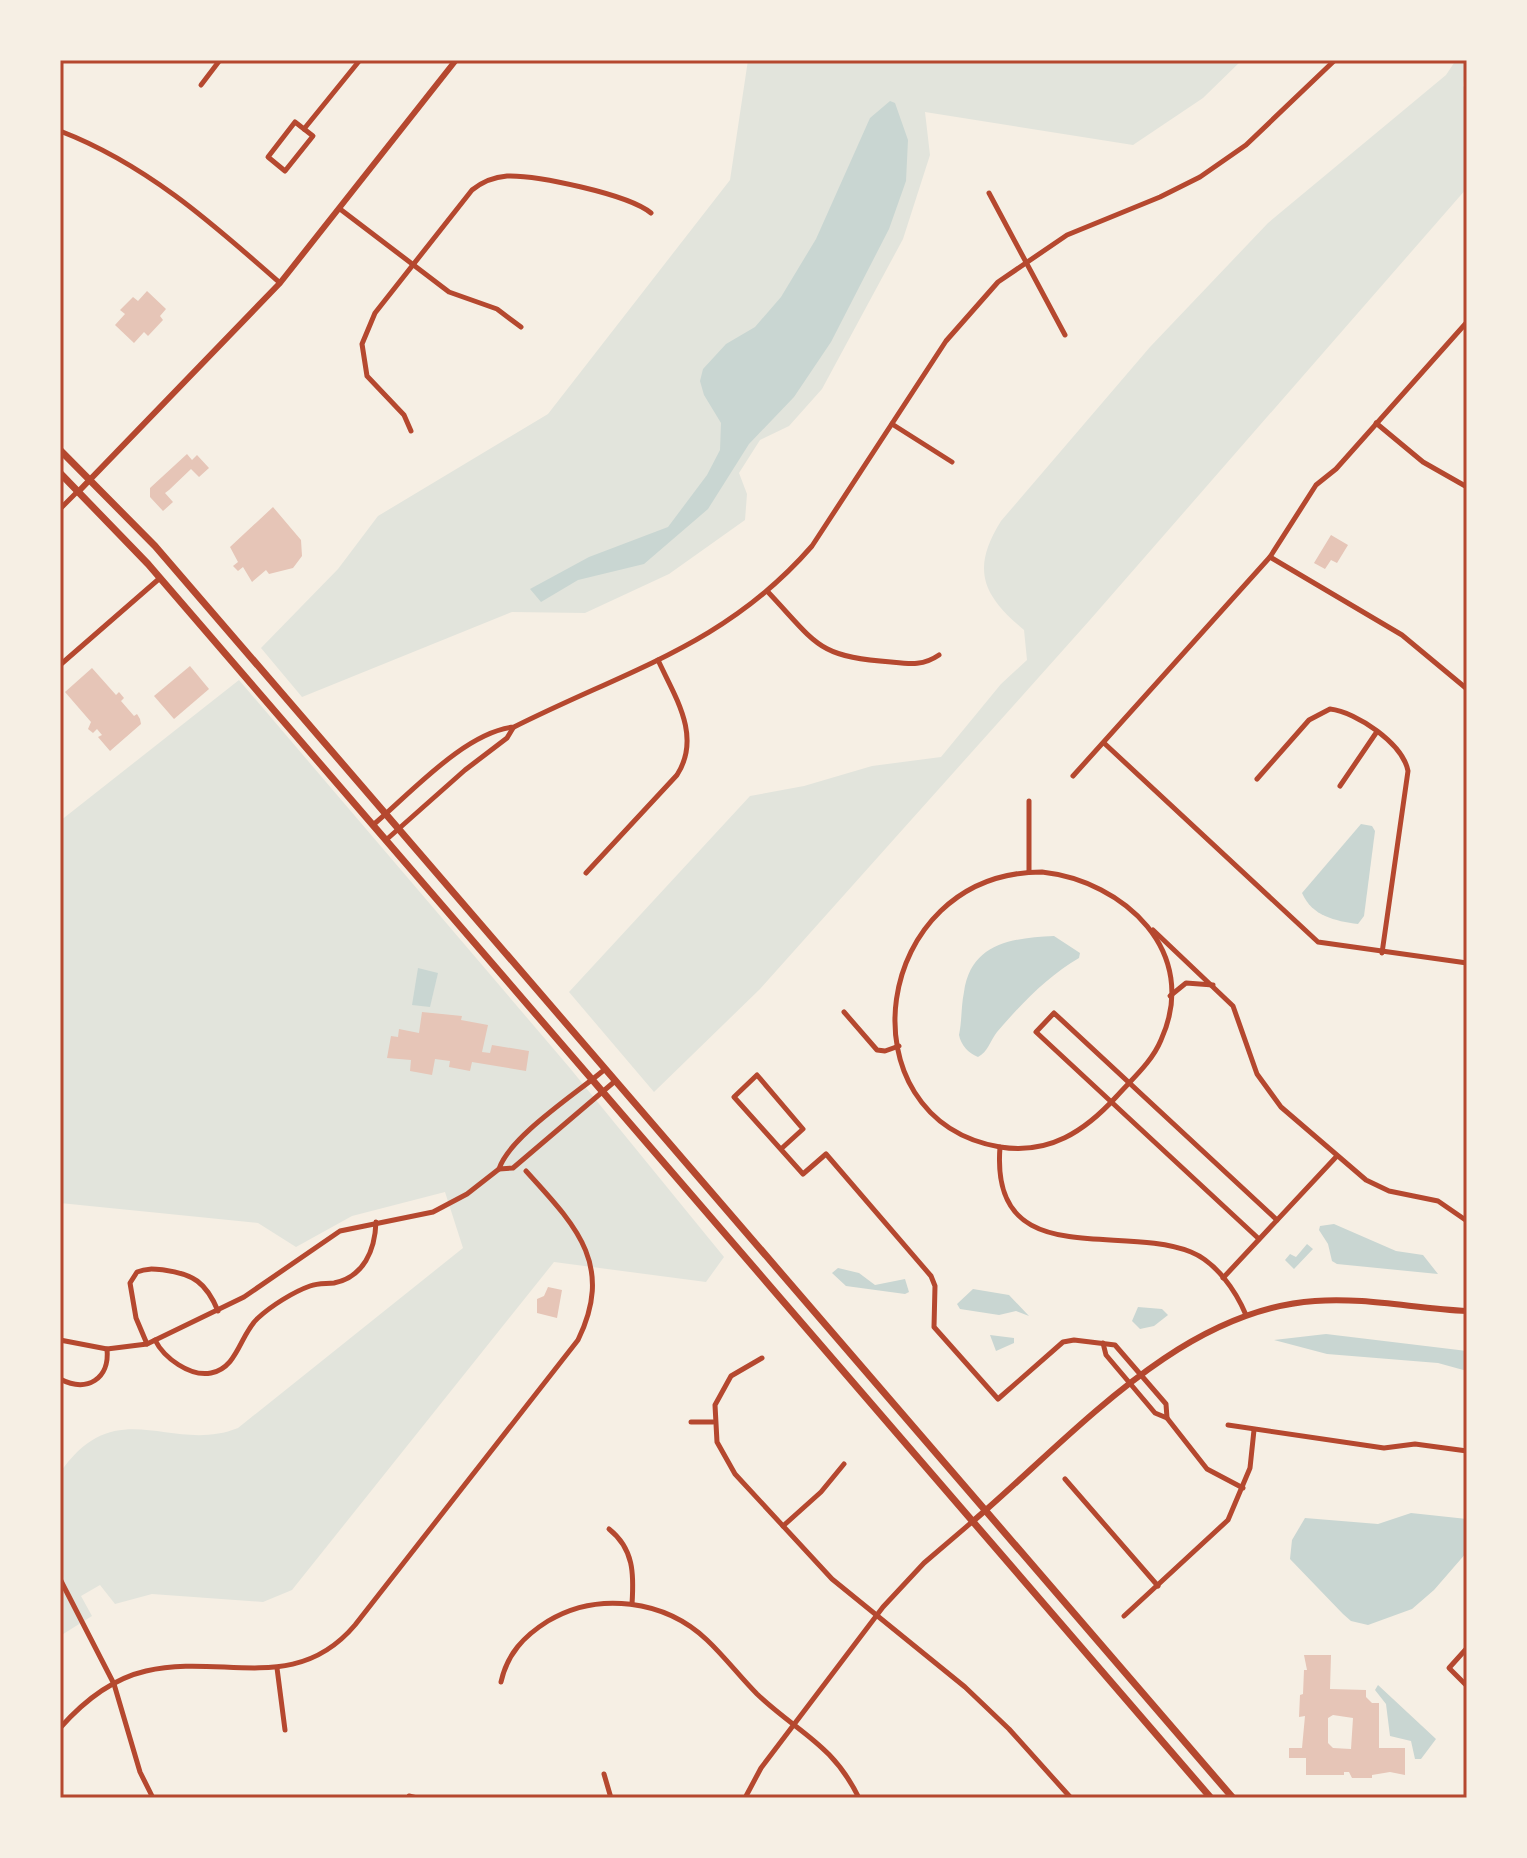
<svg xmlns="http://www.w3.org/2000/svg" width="1527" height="1858" font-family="Cabin,sans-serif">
	<rect width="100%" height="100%" fill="#f6efe4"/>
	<g fill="#e2e4dc">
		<polygon points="748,60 1242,60 1203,98 1133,145 925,112 930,155 903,239 822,389 789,426 760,440 739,473 747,494 745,520 669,574 585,613 512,612 302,697 261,648 338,569 378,516 548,414 730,180"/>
		<path d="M1456 60H1467L1463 86 1467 89V188L1089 621 760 989 654 1092 569 992 750 796 804 786 872 766 941 757 1001 684 1027 660 1024 630C982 595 971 569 1001 521L1150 347 1268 223 1446 75Z"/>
		<path d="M239 680 569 1067 724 1257 706 1282 554 1262 292 1590 263 1602 152 1594 115 1604 100 1585 81 1596 92 1616 60 1636V1473C116 1391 171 1455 238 1428L463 1248 445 1192 352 1216 296 1247 258 1223 60 1203V821Z"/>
	</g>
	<g fill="#c9d6d2">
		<polygon points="890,101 895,103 908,140 906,181 889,229 831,342 794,397 749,444 708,509 644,564 578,580 541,602 530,589 589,557 668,527 707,475 720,450 721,423 704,395 700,381 703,369 726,344 755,327 781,297 816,239 870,118"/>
		<path d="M1361 824 1372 826 1375 831 1364 916 1358 924C1335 921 1312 916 1302 893Z"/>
		<path d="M1054 936 1080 953 1079 958C1048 976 1021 1004 997 1032 990 1041 988 1052 978 1057 968 1053 961 1045 959 1035 962 1021 961 1006 964 992 971 943 1012 938 1054 936Z"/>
		<polygon points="418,968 438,973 430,1007 412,1005"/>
		<polygon points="1334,1224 1396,1251 1423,1255 1438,1274 1337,1264 1332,1261 1328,1244 1319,1230 1320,1226"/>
		<polygon points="1307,1244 1313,1249 1294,1269 1285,1260 1290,1254 1296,1257"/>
		<polygon points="838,1268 859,1273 875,1285 905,1279 909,1292 905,1294 846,1286 832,1273"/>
		<polygon points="973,1289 1009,1295 1029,1316 1016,1311 999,1315 960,1309 957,1304"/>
		<polygon points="1138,1307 1162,1309 1168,1315 1154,1326 1140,1329 1132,1321"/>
		<polygon points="1326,1334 1467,1351 1467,1371 1438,1363 1327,1354 1274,1340"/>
		<polygon points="990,1335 1014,1338 1014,1343 996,1351"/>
		<polygon points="1411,1513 1467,1519 1467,1552 1434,1590 1412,1609 1368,1625 1351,1621 1343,1614 1290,1559 1292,1540 1305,1518 1378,1524"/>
		<polygon points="1378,1685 1436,1739 1421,1759 1415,1759 1411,1741 1390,1736 1386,1704 1375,1690"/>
	</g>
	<g fill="#e6c5b7" fill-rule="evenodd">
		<polygon points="147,291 166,309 160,316 163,320 148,336 144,332 134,343 115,325 125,314 120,310 133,297 138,301"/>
		<polygon points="187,454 192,460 197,455 209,468 199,477 191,469 169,490 165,493 173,502 163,511 150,497 150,488"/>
		<polygon points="273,507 301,540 302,556 293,568 269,574 266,570 252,582 243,567 238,571 233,566 238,562 230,547"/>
		<polygon points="1331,535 1348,545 1337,563 1331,560 1325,569 1314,563"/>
		<polygon points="190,666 209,689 174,719 154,696"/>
		<polygon points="92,668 116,695 119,692 124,698 121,701 134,716 137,714 140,719 141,724 110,751 98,737 102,735 97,729 93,733 88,729 91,722 65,692"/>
		<polygon points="422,1012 462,1016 461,1020 488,1025 482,1052 490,1053 492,1045 529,1051 526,1071 472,1062 470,1071 449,1067 450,1061 435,1059 432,1075 410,1071 411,1060 387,1058 391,1036 398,1037 399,1029 419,1033"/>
		<polygon points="548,1287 562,1290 557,1318 537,1313 537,1299 544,1296"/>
		<path d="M1304 1655H1331L1330 1689 1366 1690V1697L1372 1703H1379V1748H1405V1775L1390 1772 1372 1775V1778H1352L1349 1772H1344V1775H1306V1758H1289V1748H1302L1305 1716 1299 1717 1300 1695 1303 1694 1304 1670H1307ZM1333 1715 1353 1718 1351 1749 1333 1748 1328 1743V1718Z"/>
	</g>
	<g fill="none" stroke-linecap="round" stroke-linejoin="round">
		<g stroke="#b5482f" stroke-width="5">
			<polyline points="201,85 220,60"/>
			<polygon points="295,122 313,136 285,171 268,157"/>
			<polyline points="304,129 360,60"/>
			<path d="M60 131C146 164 212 223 280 283"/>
			<polyline points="989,193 1065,335"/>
			<polyline points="340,209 449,292 497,309 521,327"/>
			<polyline points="1376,423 1423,462 1467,487"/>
			<polyline points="892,424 952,462"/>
			<path d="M411 431 404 415 367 376 362 344 375 313 472 190C482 182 494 177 507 176 536 175 628 194 651 213"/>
			<polyline points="60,509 78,491"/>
			<polyline points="1270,557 1402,635 1467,689"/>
			<path d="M768 592C817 644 817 657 891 662 910 664 923 666 939 655"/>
			<polyline points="60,665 160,578"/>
			<polyline points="1104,743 1318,942 1467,963"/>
			<polyline points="1073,776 1270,557 1316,485 1336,469 1467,322"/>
			<path d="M1257 779 1309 720 1330 709C1357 712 1403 744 1408 771L1382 953"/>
			<polyline points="1340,786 1376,733"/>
			<polyline points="1029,801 1029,872"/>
			<path d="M373 825C410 794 465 732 514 727 627 670 726 645 812 546L946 341 998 282 1067 235 1160 197 1200 177 1246 145 1335 60"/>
			<polyline points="386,840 465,770 507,738 513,728"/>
			<path d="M1042 872C1124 881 1201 952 1161 1040 1152 1062 1132 1079 1116 1097 1085 1131 1049 1155 1000 1147 839 1119 871 872 1042 872Z"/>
			<path d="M586 873 677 775C702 736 675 697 658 660"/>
			<polyline points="1153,930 1233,1006 1257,1074 1281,1107 1366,1180 1389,1191 1438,1201 1467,1221"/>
			<polyline points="1170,996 1186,983 1213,985"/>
			<polyline points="844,1012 877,1050 885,1051 899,1046"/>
			<path d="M604 1070C577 1093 509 1137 499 1169L513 1168 614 1082"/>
			<path d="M1000 1147C990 1273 1119 1223 1191 1252 1216 1262 1236 1291 1246 1315"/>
			<polyline points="781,1149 803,1129 757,1075 734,1097 803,1174 826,1154 931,1276 935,1286 934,1327 998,1399 1063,1342 1074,1340 1115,1345 1166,1404 1167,1418"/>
			<polyline points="1259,1239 1036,1032 1054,1013 1277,1220"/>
			<polyline points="1223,1278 1336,1157"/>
			<polyline points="60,1340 107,1349 147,1344 244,1297 340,1231 433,1212 467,1194 499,1169"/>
			<path d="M155 1340C164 1358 190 1377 211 1373 238 1368 240 1334 258 1318 271 1306 293 1292 310 1286 318 1283 326 1284 334 1283 364 1277 375 1250 376 1222"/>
			<polyline points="1103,1343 1106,1355 1155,1413 1167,1418 1207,1469 1243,1488"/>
			<path d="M147 1344 136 1318 130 1283 137 1272C147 1268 154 1269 164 1270 193 1274 206 1282 218 1311"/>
			<polyline points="762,1358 731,1376 715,1405 717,1442 735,1474 832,1579 965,1687 1009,1729 1071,1798"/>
			<path d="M60 1379C87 1393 110 1379 107 1349"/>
			<polyline points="691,1422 713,1422"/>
			<polyline points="1228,1425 1384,1448 1415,1444 1467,1451"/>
			<polyline points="1065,1479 1158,1586"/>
			<polyline points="783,1526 821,1492 844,1464"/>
			<path d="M609 1529C634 1549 634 1574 632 1604"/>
			<polyline points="60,1579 114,1684 140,1772 153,1798"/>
			<polyline points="1124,1616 1228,1520 1250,1468 1254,1430"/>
			<polyline points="1467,1648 1449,1668 1467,1686"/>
			<polyline points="277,1668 285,1730"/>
			<path d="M501 1682C507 1654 524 1636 548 1621 598 1591 665 1600 707 1640 725 1657 740 1677 757 1694 798 1733 832 1743 859 1798"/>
			<path d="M60 1728C83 1702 111 1679 146 1671 222 1653 295 1696 355 1625L578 1340C615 1264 575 1225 526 1171"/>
			<polyline points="604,1774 611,1798"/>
			<polyline points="409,1796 417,1798"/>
			<polyline points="745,1798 761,1768 883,1607 924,1563 972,1522"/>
		</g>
		<g stroke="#b5482f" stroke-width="6">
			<polyline points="79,491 280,283 456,60"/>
			<path d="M972 1522C1071 1438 1179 1310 1315 1301 1365 1297 1417 1309 1467 1311"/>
		</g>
		<g stroke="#b5482f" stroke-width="7">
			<polyline points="60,450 155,546 1233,1798"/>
			<polyline points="60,473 148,564 1211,1798"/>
		</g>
	</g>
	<rect width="1527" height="1858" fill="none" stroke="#f6efe4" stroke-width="124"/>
	<rect x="62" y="62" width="1403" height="1734" fill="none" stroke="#b5482f" stroke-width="3"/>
</svg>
